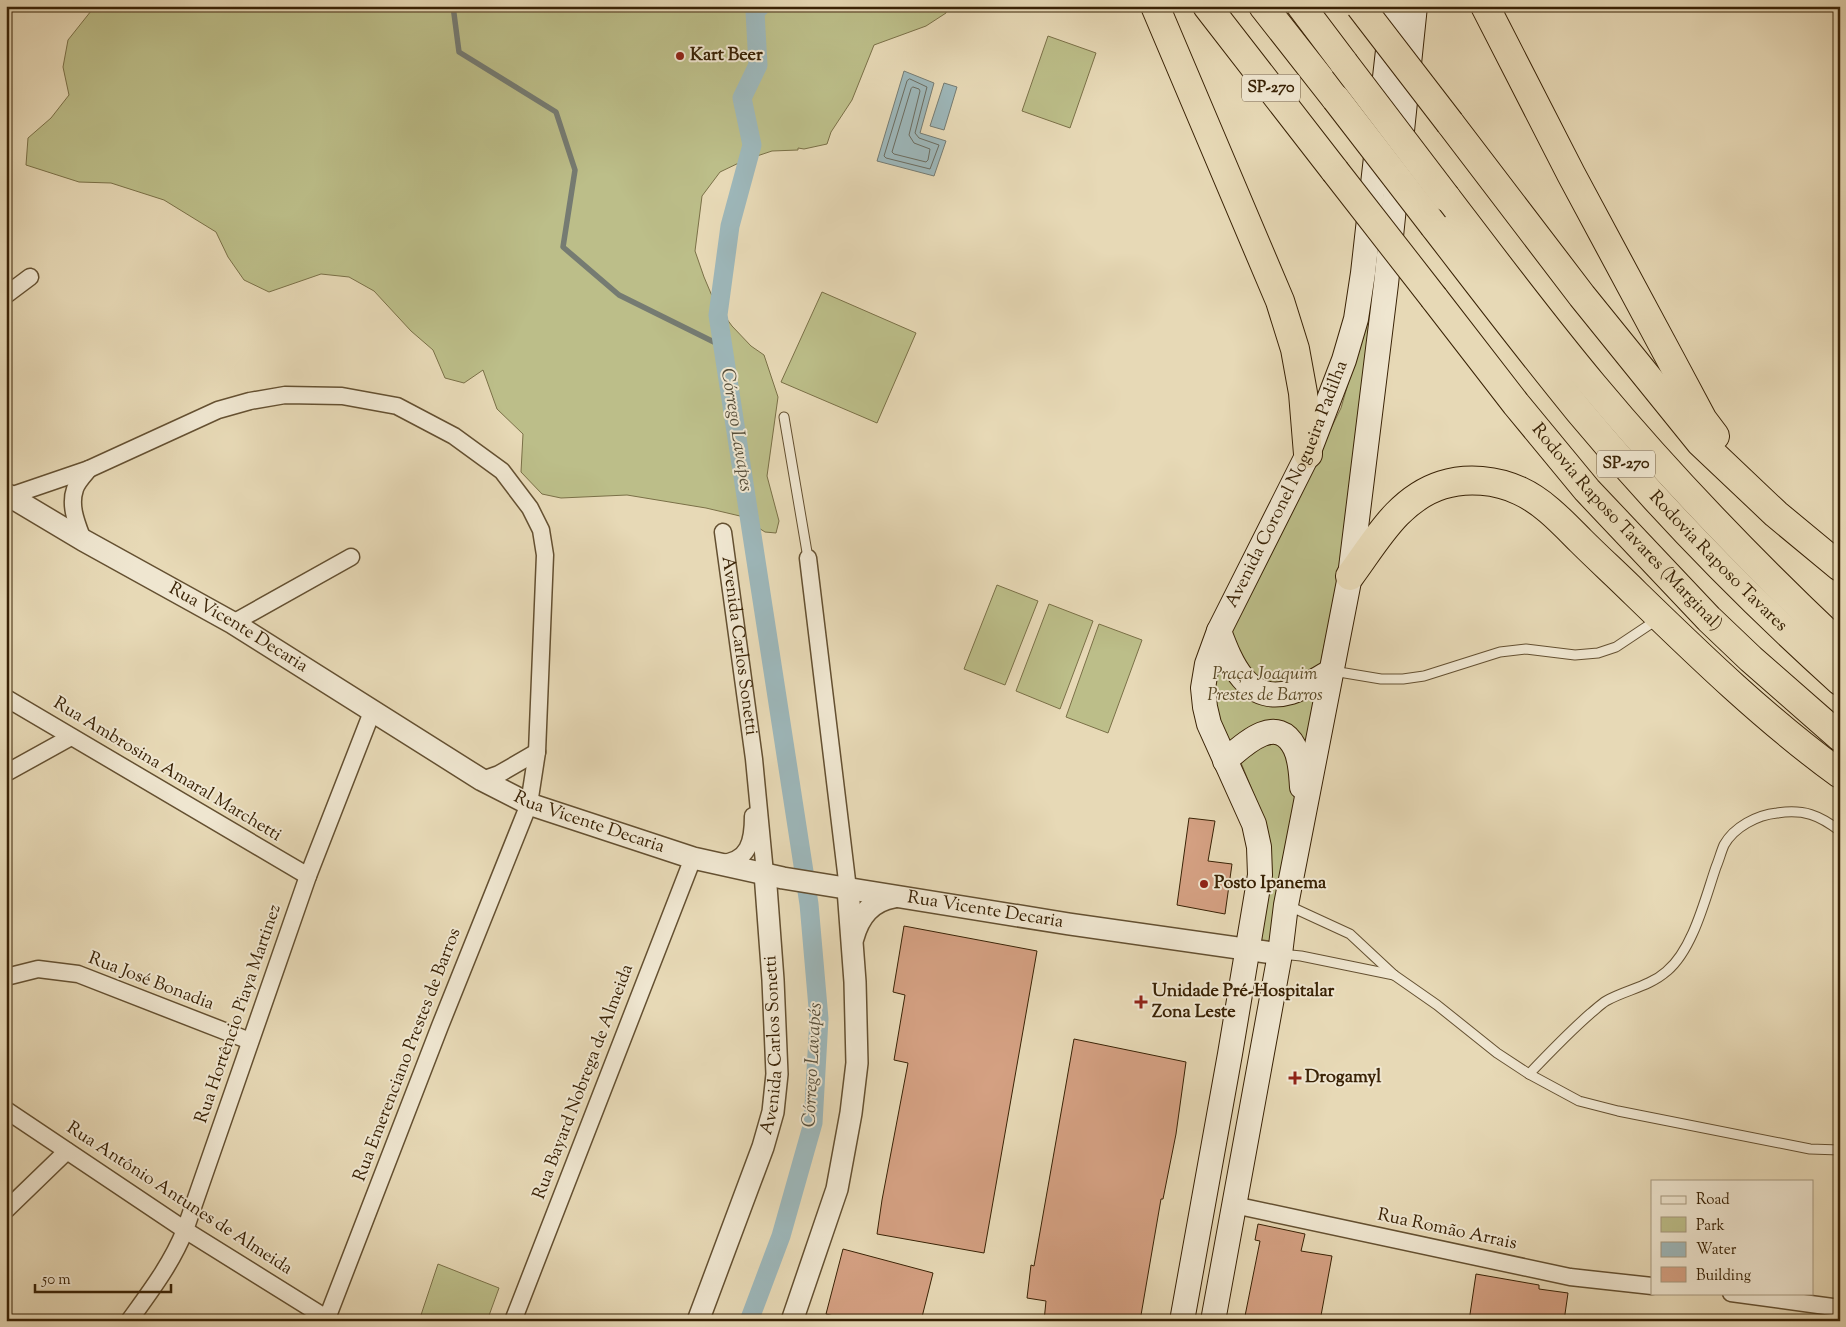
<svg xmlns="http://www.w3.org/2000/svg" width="1846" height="1327" font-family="'Sorts Mill Goudy',serif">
	<rect width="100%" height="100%" fill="#e7d9b6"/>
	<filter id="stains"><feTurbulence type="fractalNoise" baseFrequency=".004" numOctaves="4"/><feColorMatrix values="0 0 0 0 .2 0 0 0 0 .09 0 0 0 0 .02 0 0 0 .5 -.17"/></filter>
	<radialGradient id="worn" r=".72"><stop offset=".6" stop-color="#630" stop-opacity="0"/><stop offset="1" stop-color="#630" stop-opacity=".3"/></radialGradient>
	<g fill="#bcbe89" stroke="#7a7047">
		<polygon points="95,6 947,6 946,13 926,26 874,45 852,100 831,132 827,144 804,149 798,148 798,150 772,151 745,160 720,172 702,196 695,251 704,277 715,303 732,326 751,346 764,355 778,397 767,476 779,521 776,533 765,532 740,516 706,508 627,495 561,498 542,494 521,472 523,434 497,409 483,370 464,383 445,378 433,350 411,331 374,291 349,277 321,274 269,292 244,280 228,257 216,232 164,200 111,183 79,182 26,165 28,138 51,118 69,95 63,67 68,40"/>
		<polygon points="1048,36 1096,53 1070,128 1022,111"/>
		<polygon points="1374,247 1382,254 1348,532 1323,651 1270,946 1260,943 1271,859 1267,827 1242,765 1224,734 1212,701 1214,677 1235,622 1341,408 1354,363"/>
		<polygon points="822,292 916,333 877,423 781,382"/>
		<polygon points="997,585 1038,601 1005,685 964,669"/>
		<polygon points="1049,604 1093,621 1060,709 1016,691"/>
		<polygon points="1099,624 1142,640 1108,733 1066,717"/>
		<polygon points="438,1264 499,1288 487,1321 419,1321"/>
	</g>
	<g fill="#9db7ba" stroke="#757b72">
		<polygon points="904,71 934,83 920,133 946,141 934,176 877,161"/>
		<polygon points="944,83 957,87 944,130 930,126"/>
	</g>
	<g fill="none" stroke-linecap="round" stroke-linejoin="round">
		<g stroke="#6b6c60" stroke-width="1">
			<polygon points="910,79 927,87 915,133 919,138 939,145 930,169 886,158 884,156 907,81"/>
			<polygon points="913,87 919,89 920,91 909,135 914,143 930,149 928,160 926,162 894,154 892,152 911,89"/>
		</g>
		<polyline stroke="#757b72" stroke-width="5.5" points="453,6 459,52 556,112 575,170 563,247 619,295 724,347"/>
		<polyline stroke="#9db7ba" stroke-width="19" points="749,1321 781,1236 813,1123 819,1019 809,904 718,315 730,226 752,145 742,98 758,65 755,12 761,6"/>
	</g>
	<g fill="#d4a082" stroke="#392205">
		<polygon points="1189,818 1215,821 1208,861 1232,864 1225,914 1177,905"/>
		<polygon points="904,926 1037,951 984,1253 877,1234 882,1200 908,1063 894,1060 905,995 893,992"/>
		<polygon points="1074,1039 1186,1062 1176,1134 1163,1199 1161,1199 1140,1321 1044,1321 1046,1301 1027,1298 1031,1265 1034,1266"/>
		<polygon points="1258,1224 1305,1234 1301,1251 1332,1256 1320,1321 1244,1321 1260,1241 1255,1240"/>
		<polygon points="843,1249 933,1273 921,1321 853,1321 826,1314"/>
		<polygon points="1476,1274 1539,1285 1539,1289 1568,1293 1564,1321 1469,1321"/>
	</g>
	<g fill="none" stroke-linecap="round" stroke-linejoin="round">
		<g stroke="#645031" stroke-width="11">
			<g id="service">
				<polyline points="784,417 808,558"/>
				<polyline points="1333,671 1381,679 1403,679 1424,676 1500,652 1526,649 1575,655 1598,653 1616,647 1658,619"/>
				<polyline points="1287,905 1350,934 1394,975 1437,1005 1497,1053 1529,1074 1579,1101 1618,1111 1810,1149 1840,1150"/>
				<polyline points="1281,954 1301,956 1394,975"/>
				<path d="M1529 1074C1549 1053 1569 1032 1591 1013 1596 1009 1601 1004 1606 1001 1625 990 1649 987 1667 971 1693 949 1705 899 1716 867 1719 860 1721 852 1724 845 1734 827 1757 815 1777 813 1804 809 1819 815 1840 831"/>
			</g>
		</g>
		<g stroke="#645031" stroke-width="19">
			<g id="minor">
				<polyline points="6,295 30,277"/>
				<polyline points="6,500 10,496 89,469 218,410 250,401 285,395 342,396 397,406 454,436 502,471 530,508 541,530 545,555 537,752 529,804 440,1026 326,1321"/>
				<path id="s1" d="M723 532 754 759 765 873"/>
				<path d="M83 540C77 524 69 506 75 489 77 482 84 475 89 469"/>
				<polyline points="808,558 848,889"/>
				<polyline points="233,623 351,557"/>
				<polyline points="6,698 308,876"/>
				<polyline points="6,773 71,737"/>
				<polyline points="482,780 499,774 537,752"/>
				<path d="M721 863C749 861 753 841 753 816"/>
				<polyline points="6,977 38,969 78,974 250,1041"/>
				<polyline points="6,1110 185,1230 331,1321"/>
				<polyline points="1234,1205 1570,1277 1652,1286"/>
				<polyline points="6,1210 67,1151"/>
				<polyline points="1731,1293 1840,1308"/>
				<path d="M129 1321C150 1292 172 1263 185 1230L308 876 372 712"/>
				<polyline points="513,1321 693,858"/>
			</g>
		</g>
		<g stroke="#645031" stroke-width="24">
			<g id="tertiary">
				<path id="s2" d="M6 494 83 540 233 623 482 780 529 804 693 858 783 878 1069 924 1280 954"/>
				<path d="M853 938C859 916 871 901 894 897"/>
				<path id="s3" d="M698 1321 763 1147 773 1112 777 1074 773 980 765 873"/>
				<polyline points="792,1321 837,1189 851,1113 857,1063 855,982 848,889"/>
			</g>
		</g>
		<g stroke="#392205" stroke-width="26">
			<g id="secondary">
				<path d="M1219 631C1231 663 1247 705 1291 692 1305 688 1319 678 1332 671"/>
				<path d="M1225 761C1243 745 1277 712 1295 748 1301 760 1301 774 1302 787"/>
				<path id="s4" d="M1182 1321 1230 1054 1260 875 1259 847 1254 824 1209 724 1205 707 1203 688 1207 664 1219 631 1308 454 1344 360 1356 319 1363 273 1393 6"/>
				<polyline points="1213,1321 1280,954 1286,905 1350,576 1386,284 1415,6"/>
			</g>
		</g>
		<g stroke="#392205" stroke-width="30">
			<g id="trunk">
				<polyline points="1155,6 1280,301 1295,349 1303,393 1308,454"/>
				<polyline points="1207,6 1335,171"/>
				<polyline points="1485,6 1571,174 1672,362 1703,420 1715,436"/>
				<polyline points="1450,123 1582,296 1700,442 1776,514 1840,567"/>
				<path id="s5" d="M1434 298 1516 404 1587 490 1709 619 1751 659 1840 737"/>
				<path d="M1350 576C1376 541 1398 499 1442 485 1467 477 1497 480 1520 491 1544 502 1563 523 1581 541 1599 559 1618 576 1636 594 1701 657 1766 720 1840 774"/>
			</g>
		</g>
		<g stroke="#392205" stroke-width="30">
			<g id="motorway">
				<polyline points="1263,6 1336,99"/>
				<polyline points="1301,6 1344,63"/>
				<path d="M1446 197C1494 260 1542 324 1593 385 1669 476 1753 563 1840 645"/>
				<path id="s6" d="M1434 226C1482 288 1529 350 1579 411 1658 506 1749 599 1840 681"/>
			</g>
		</g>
		<use href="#service" stroke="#efe6d0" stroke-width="9"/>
		<use href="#minor" stroke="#efe6d0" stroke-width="16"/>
		<use href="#tertiary" stroke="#efe6d0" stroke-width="21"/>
		<use href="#secondary" stroke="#efe6d0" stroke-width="24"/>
		<use href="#trunk" stroke="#e7d9b6" stroke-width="28"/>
		<use href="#motorway" stroke="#e7d9b6" stroke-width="28"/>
		<g stroke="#392205" stroke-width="30" stroke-linecap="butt">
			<g id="trunk-bridge">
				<polyline points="1360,6 1450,123"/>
				<polyline points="1335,171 1434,298"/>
			</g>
		</g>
		<g stroke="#392205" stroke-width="30" stroke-linecap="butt">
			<g id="motorway-bridge">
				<polyline points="1344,63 1446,197"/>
				<polyline points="1336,99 1434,226"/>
			</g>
		</g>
		<use href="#trunk-bridge" stroke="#e7d9b6" stroke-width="28"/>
		<use href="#motorway-bridge" stroke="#e7d9b6" stroke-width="28"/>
	</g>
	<g fill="#8f2418" stroke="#efe6d0" stroke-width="2">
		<circle cx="680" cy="56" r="5"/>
		<circle cx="1204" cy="884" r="5"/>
		<path d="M1138.5 994.5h5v5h5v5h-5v5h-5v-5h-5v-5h5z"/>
		<path d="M1292.5 1070.5h5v5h5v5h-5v5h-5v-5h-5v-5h5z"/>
	</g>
	<g text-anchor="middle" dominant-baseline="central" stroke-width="4" stroke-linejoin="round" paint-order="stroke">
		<g fill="#efe6d0" stroke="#705d42" stroke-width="1">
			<rect x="1242" y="74.5" width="58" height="27" rx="4"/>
			<rect x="1597" y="450.5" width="58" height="27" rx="4"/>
		</g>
		<g font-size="16" font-weight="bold" fill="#392205">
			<text x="1271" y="88">SP-270</text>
			<text x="1626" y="464">SP-270</text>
		</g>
		<g font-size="18" font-weight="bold" fill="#392205" stroke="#efe6d0" text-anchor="start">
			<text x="690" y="56">Kart Beer</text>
			<text x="1214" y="884">Posto Ipanema</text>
			<text x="1152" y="992">Unidade Pré-Hospitalar<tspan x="1152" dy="21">Zona Leste</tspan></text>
			<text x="1305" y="1078">Drogamyl</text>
		</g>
		<g font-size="18" fill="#392205" stroke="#efe6d0">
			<text stroke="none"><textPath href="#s4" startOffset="872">Avenida Coronel Nogueira Padilha</textPath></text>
			<text stroke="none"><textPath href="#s5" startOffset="300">Rodovia Raposo Tavares (Marginal)</textPath></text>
			<text stroke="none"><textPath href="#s6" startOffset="440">Rodovia Raposo Tavares</textPath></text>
			<text stroke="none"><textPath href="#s2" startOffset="268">Rua Vicente Decaria</textPath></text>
			<text stroke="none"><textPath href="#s1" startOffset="115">Avenida Carlos Sonetti</textPath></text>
			<text transform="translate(167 770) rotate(31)">Rua Ambrosina Amaral Marchetti</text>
			<text stroke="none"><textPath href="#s2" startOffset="671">Rua Vicente Decaria</textPath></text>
			<text stroke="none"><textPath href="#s2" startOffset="1078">Rua Vicente Decaria</textPath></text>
			<text transform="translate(151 982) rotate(21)">Rua José Bonadia</text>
			<text transform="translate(239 1014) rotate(-71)">Rua Hortêncio Piaya Martinez</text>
			<text stroke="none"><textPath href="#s3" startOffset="289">Avenida Carlos Sonetti</textPath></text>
			<text transform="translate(408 1055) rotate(-69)">Rua Emerenciano Prestes de Barros</text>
			<text transform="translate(584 1082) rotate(-69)">Rua Bayard Nobrega de Almeida</text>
			<text transform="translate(179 1199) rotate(33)">Rua Antônio Antunes de Almeida</text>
			<text transform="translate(1447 1230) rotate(12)">Rua Romão Arrais</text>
		</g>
		<g font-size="18" font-style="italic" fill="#5a4926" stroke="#efe6d0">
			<text x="1265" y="675">Praça Joaquim<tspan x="1265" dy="21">Prestes de Barros</tspan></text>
		</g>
		<g font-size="19" font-style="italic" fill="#574f3b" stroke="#efe6d0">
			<text transform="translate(736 430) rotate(81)">Córrego Lavapes</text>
			<text transform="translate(813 1065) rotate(-87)">Córrego Lavapés</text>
		</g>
	</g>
	<rect width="1846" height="1327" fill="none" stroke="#e7d9b6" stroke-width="25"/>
	<rect x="8" y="8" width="1831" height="1312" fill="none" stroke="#392205" stroke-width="2.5"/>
	<rect x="12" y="12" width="1821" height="1302" fill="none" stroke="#392205"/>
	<rect x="1651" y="1180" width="162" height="115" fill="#efe6d0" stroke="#a6987f"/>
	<rect x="1661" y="1196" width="25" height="8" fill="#efe6d0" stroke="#a6987f"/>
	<text x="1696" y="1204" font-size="15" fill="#392205">Road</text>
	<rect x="1661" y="1217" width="25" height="15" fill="#bcbe89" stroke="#a6987f"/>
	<text x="1696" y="1230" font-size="15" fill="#392205">Park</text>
	<rect x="1661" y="1242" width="25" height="15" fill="#9db7ba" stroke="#a6987f"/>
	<text x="1696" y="1254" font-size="15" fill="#392205">Water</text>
	<rect x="1661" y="1267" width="25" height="15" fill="#d4a082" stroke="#a6987f"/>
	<text x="1696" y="1280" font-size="15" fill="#392205">Building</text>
	<path d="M35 1284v8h136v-8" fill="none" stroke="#392205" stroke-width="2.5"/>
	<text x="42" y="1284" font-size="15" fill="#392205" stroke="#efe6d0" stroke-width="4" paint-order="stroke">50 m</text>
	<rect width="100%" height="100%" filter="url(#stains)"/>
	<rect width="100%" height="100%" fill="url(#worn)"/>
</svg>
